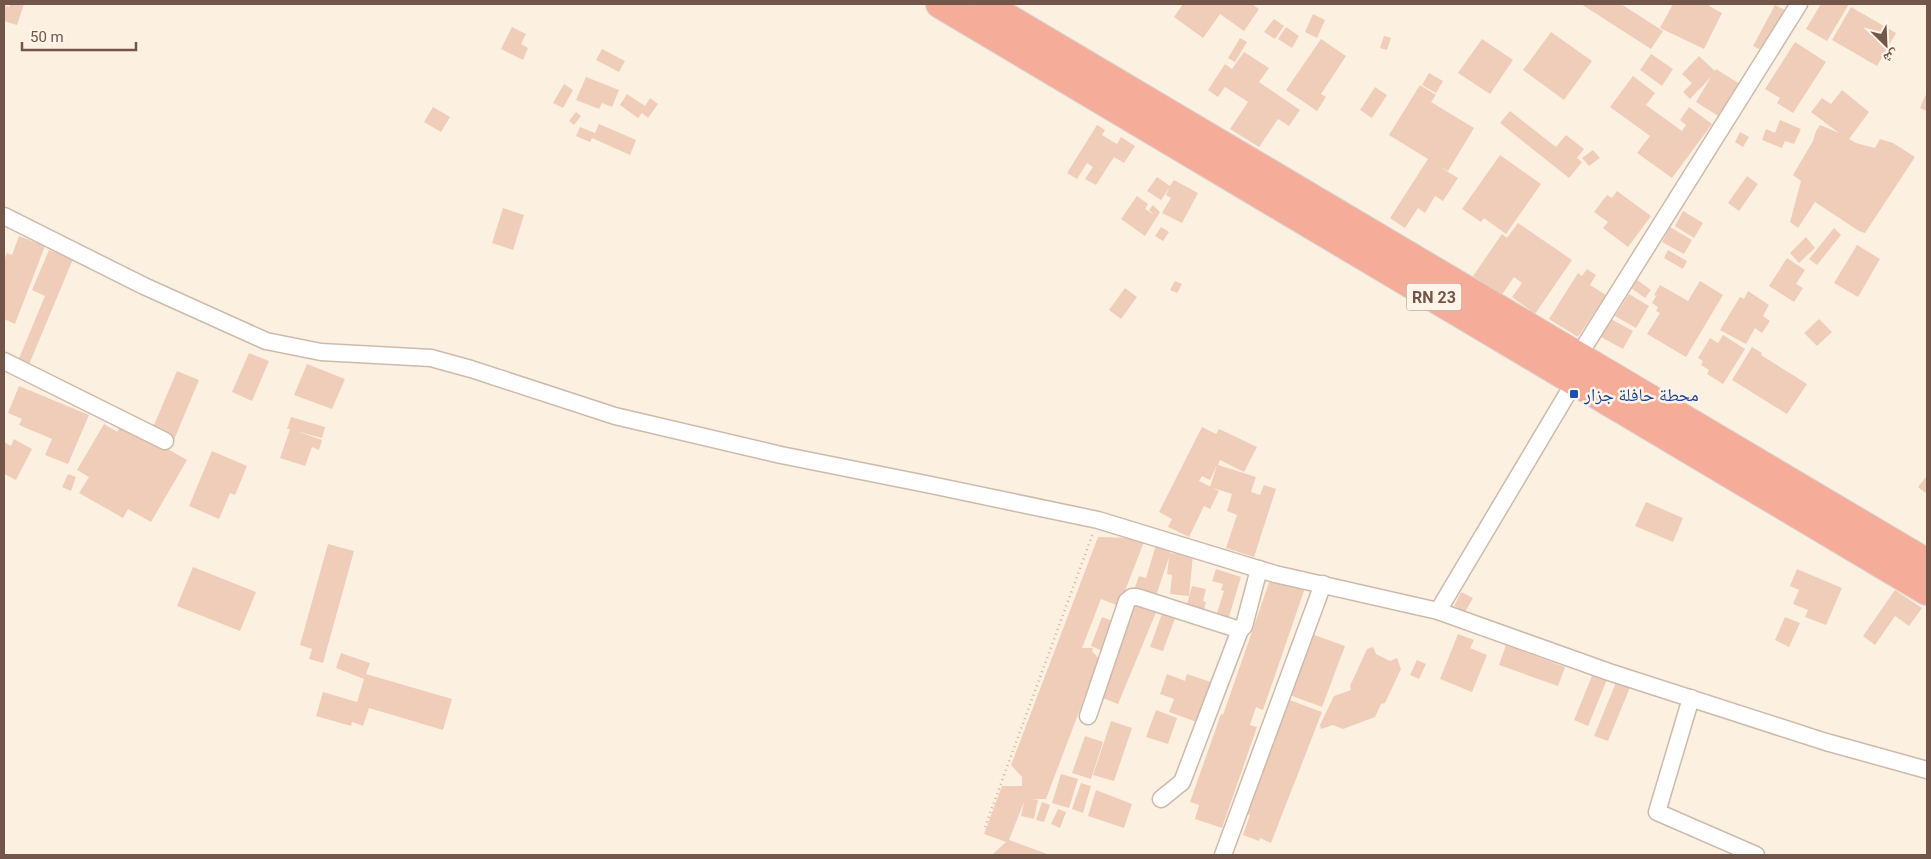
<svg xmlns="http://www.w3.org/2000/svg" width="1931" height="859" font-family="Roboto,'Noto Naskh Arabic',sans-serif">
	<rect width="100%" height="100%" fill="#fcf0e1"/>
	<g fill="#f0cdb9">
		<polygon points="10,4 24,4 17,25 4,21 4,5 9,7"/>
		<polygon points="1183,4 1252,4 1259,9 1244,31 1220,14 1203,38 1174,17"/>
		<polygon points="1581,4 1621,4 1663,31 1651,49"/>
		<polygon points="1673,4 1710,4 1709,6 1722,13 1704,49 1660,28"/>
		<polygon points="1821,4 1849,4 1827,41 1806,29"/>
		<polygon points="1775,5 1789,12 1767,53 1753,46"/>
		<polygon points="1851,7 1896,33 1877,66 1832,40"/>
		<polygon points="1313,14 1325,20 1317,38 1305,32"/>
		<polygon points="1274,19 1284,26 1275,39 1264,32"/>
		<polygon points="512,27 526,34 521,44 528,48 523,60 501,49"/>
		<polygon points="1286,27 1299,36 1292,48 1278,39"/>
		<polygon points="1551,32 1592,61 1564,100 1523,70"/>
		<polygon points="1384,36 1391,38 1387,50 1380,48"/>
		<polygon points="1240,38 1247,42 1235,62 1228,58"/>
		<polygon points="1321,39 1346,56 1321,94 1326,97 1317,111 1286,90"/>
		<polygon points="1482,39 1513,60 1490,94 1458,73"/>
		<polygon points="1795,42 1826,62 1793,113 1777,103 1780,98 1765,89"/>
		<polygon points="602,49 625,61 619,72 596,60"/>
		<polygon points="1244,52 1269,68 1259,82 1300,110 1289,126 1278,119 1259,147 1230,129 1248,102 1225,87 1218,97 1208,90 1225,64 1232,69"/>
		<polygon points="1651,54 1673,69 1662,86 1640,70"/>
		<polygon points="1699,56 1715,71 1716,69 1743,86 1723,119 1696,102 1711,77 1690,99 1683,92 1692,83 1682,74"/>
		<polygon points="1429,73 1443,81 1436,93 1422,85"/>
		<polygon points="1633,76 1655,93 1646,105 1682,131 1686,125 1680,120 1689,107 1712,124 1672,178 1637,153 1650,136 1610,107"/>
		<polygon points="586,77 619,90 612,107 602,103 599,109 576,100"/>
		<polygon points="564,84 573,90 563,108 553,103"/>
		<polygon points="1420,85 1436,95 1431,102 1474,128 1448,171 1440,167 1458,178 1443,201 1435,196 1425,213 1418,208 1405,228 1390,218 1428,159 1389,135"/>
		<polygon points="1375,87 1387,95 1372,118 1360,110"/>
		<polygon points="1842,90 1869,112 1849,139 1856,143 1875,148 1880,139 1893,143 1915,157 1865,233 1859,231 1815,202 1798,228 1790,222 1801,181 1793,175 1813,141 1816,131 1820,125 1839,133 1811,112 1822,98 1831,104"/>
		<polygon points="1927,92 1927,111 1920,108"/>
		<polygon points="627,94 645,106 650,98 658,104 648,118 642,113 638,118 620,105"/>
		<polygon points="433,107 450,117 441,132 424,122"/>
		<polygon points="1510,111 1556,147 1566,135 1584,149 1577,158 1582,162 1569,178 1500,123"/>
		<polygon points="576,112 581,116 574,125 569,121"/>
		<polygon points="1780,120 1801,129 1794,144 1785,141 1782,148 1762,140 1766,129 1775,133"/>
		<polygon points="599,124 636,140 630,155 592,138 590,142 576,136 580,127 595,133"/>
		<polygon points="1097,125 1105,130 1102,135 1117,144 1121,137 1135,146 1124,163 1114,157 1096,185 1085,179 1093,167 1087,163 1077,179 1067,173"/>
		<polygon points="1740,132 1749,137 1743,147 1735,142"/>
		<polygon points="1593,150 1600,158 1589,166 1582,158"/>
		<polygon points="1500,155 1541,184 1506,234 1484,218 1481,222 1462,209"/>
		<polygon points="1747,176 1758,184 1739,211 1728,203"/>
		<polygon points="1157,177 1170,186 1174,180 1198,193 1182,223 1162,213 1171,198 1166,195 1169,188 1161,200 1147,191"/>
		<polygon points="1617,191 1651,216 1628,247 1603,228 1608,222 1594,212 1607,195 1612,198"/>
		<polygon points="1137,196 1148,204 1145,209 1154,215 1149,210 1153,205 1160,212 1145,236 1121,219"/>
		<polygon points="503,208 524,215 513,250 492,243"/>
		<polygon points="1683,211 1703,223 1694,238 1675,226"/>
		<polygon points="1518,223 1572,260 1535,314 1512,297 1522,283 1514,277 1501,296 1473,276 1502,234 1507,238"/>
		<polygon points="1161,227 1169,232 1163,241 1155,236"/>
		<polygon points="1670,227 1692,240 1684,254 1662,242"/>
		<polygon points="1834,228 1841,235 1817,265 1809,259"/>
		<polygon points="19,236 45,246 15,324 4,319 4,260 7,253 12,255"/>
		<polygon points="1806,237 1815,248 1799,263 1790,253"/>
		<polygon points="1857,245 1880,259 1858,297 1834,283"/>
		<polygon points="49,250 73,259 28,367 17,363 45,296 32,290"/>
		<polygon points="1668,250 1687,261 1683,269 1664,258"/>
		<polygon points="1787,258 1805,270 1796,284 1803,288 1794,302 1769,286"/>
		<polygon points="1587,269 1596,275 1590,285 1606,295 1578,337 1549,319 1578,273 1582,276"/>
		<polygon points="1637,280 1651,290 1645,298 1631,288"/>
		<polygon points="1175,281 1182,284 1177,293 1170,290"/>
		<polygon points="1700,281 1723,295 1686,357 1647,334 1660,313 1656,311 1658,307 1652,303 1656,296 1654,295 1660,285 1688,301"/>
		<polygon points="1125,288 1137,297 1121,319 1109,310"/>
		<polygon points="1748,291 1769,305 1763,316 1770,321 1762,333 1755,328 1746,344 1720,330 1740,297 1744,299"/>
		<polygon points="1629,294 1649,306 1636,328 1615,316"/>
		<polygon points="1609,318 1633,331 1623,349 1599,336"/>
		<polygon points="1819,319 1832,332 1817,346 1804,333"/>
		<polygon points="1723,335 1745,349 1723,384 1707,374 1709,370 1701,365 1703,361 1698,358 1710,338 1718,343"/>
		<polygon points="1752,347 1762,353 1761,355 1807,384 1787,414 1732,380"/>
		<polygon points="249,353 269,361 252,401 232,392"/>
		<polygon points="307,364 345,379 332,409 294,395"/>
		<polygon points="177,371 199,380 173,442 151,432"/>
		<polygon points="19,386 89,415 68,464 45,455 52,439 19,425 22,419 8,413"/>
		<polygon points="291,417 325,427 322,438 296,431 322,440 319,450 312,447 305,466 280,458 290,429 287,429"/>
		<polygon points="122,423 187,460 151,522 128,509 123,518 79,493 89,477 77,470 104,424 117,432"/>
		<polygon points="1202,427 1216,434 1219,429 1257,447 1244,472 1220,460 1218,465 1256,477 1251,492 1260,495 1264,485 1276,489 1254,557 1226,548 1237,515 1227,511 1232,494 1210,487 1217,465 1210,480 1202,476 1199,481 1219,491 1210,509 1204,506 1189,537 1168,527 1172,519 1159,512"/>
		<polygon points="14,439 32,449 16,480 4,474 4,442 11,446"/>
		<polygon points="212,451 247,466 235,495 230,493 219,519 189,506"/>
		<polygon points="68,474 76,477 71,491 62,487"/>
		<polygon points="1927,476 1927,494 1918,487"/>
		<polygon points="1646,502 1683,518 1673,542 1635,526"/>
		<polygon points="1098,537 1133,538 1144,542 1119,606 1101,599 1082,648 1093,648 1092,651 1099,659 1046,799 1031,799 1038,800 1034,819 1021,816 1024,802 1009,840 1050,855 992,855 1006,842 984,834 1002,786 1022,786 1022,777 1011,765"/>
		<polygon points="328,544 354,551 323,663 309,659 312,649 300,645"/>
		<polygon points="1156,545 1171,550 1170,553 1193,555 1189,596 1170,594 1172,575 1167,574 1169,557 1156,596 1134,590 1139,576 1146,578"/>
		<polygon points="193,567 256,592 240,631 177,606"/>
		<polygon points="1216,569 1241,577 1228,620 1216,616 1224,591 1221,590 1223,584 1212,581"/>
		<polygon points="1797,569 1842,588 1826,625 1805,617 1808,610 1793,604 1799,590 1790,586"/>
		<polygon points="1271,577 1305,588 1263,710 1256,707 1250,725 1257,727 1222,828 1195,819 1199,805 1190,802 1221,714 1223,715"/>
		<polygon points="1192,586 1206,589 1203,601 1206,602 1203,613 1186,608"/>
		<polygon points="1895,590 1922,608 1909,626 1895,616 1875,645 1863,636"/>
		<polygon points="1461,592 1473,598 1465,612 1454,606"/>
		<polygon points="1136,601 1157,610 1118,704 1097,696"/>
		<polygon points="1164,608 1177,613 1163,651 1150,647"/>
		<polygon points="1102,617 1115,622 1103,651 1091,646"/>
		<polygon points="1785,617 1800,623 1789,647 1775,640"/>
		<polygon points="1309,633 1345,646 1322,707 1287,694"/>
		<polygon points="1458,634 1474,640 1470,648 1487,655 1472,692 1440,679"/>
		<polygon points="1506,645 1565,667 1558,686 1499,665"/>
		<polygon points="1373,647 1376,654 1390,661 1397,658 1401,669 1385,703 1381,704 1375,717 1343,729 1333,725 1321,729 1320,725 1334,696 1351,690 1350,686 1367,649"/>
		<polygon points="341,653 370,663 366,674 452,699 443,730 369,708 363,726 352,722 351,726 316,716 323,692 357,702 364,679 336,668"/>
		<polygon points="1417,660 1426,664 1419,679 1410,675"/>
		<polygon points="1594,671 1608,677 1588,726 1574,720"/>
		<polygon points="1167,674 1185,681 1187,674 1211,682 1197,722 1169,712 1174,699 1160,694"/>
		<polygon points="1617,680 1631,685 1608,741 1594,736"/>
		<polygon points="1284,698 1322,712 1271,843 1260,838 1259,841 1243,835 1250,815 1240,811"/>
		<polygon points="1156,710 1177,718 1168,744 1146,737"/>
		<polygon points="1111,721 1132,728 1114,781 1093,775"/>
		<polygon points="1085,736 1103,742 1091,779 1072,773"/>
		<polygon points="1061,774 1078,779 1069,808 1052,803"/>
		<polygon points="1081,783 1091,786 1083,813 1072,809"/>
		<polygon points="1096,790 1132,804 1124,828 1088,816"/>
		<polygon points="1042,802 1050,805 1044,822 1036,820"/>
		<polygon points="1058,809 1066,812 1060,828 1051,824"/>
	</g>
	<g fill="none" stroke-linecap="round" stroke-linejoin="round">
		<g stroke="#cebaab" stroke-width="19">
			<g id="street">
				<polyline points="4,216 144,286 266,341 321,352 431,358 471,369 615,416 781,455 931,485 1098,520 1275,574 1438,611 1609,672 1826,742 1927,770"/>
				<polyline points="1579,355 1799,4"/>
				<polyline points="4,361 165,441"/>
				<polyline points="1438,611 1575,381"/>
				<polyline points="1691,698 1657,812 1756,855"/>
				<polyline points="1088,716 1127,601 1132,597 1137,597 1240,630 1244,626 1259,569"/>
				<polyline points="1161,799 1182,782 1240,630"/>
				<polyline points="1223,855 1323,584"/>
			</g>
		</g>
		<g stroke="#dad3d0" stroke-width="30">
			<g id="highway">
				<polyline points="940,4 1927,591"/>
				<polyline points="984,4 1927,563"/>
			</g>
		</g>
		<polyline stroke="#d5b09d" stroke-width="2.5" stroke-dasharray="1 4" stroke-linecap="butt" points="985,827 1093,533"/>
		<use href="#street" stroke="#fff" stroke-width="16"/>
		<use href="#highway" stroke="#f5ad99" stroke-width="28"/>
	</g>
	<rect fill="#1a4fb4" stroke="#fff4e7" stroke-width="2" x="1569" y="389" width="10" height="10" rx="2.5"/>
	<g text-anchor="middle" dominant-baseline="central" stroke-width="5" stroke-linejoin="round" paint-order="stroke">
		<rect fill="#fff4e7" stroke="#9c8578" stroke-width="1" x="1406.5" y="283.5" width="55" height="27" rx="4"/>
		<g font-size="16" font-weight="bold" fill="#725649">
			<text x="1434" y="297">RN 23</text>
		</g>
		<g font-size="18" fill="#164399" stroke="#fff4e7" text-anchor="start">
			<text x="1584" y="394">محطة حافلة جزار</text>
		</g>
	</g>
	<rect width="1931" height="859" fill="none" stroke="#725649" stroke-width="10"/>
	<g transform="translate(1886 45) rotate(156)" stroke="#fff4e7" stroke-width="4" paint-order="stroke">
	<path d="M0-4L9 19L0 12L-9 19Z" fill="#725649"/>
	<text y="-8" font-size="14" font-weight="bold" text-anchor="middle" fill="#725649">ش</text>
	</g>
	<path d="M22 42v8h114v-8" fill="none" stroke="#725649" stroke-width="2.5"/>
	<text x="30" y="42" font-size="15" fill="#725649" stroke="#fff4e7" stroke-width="4" paint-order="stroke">50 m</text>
</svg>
